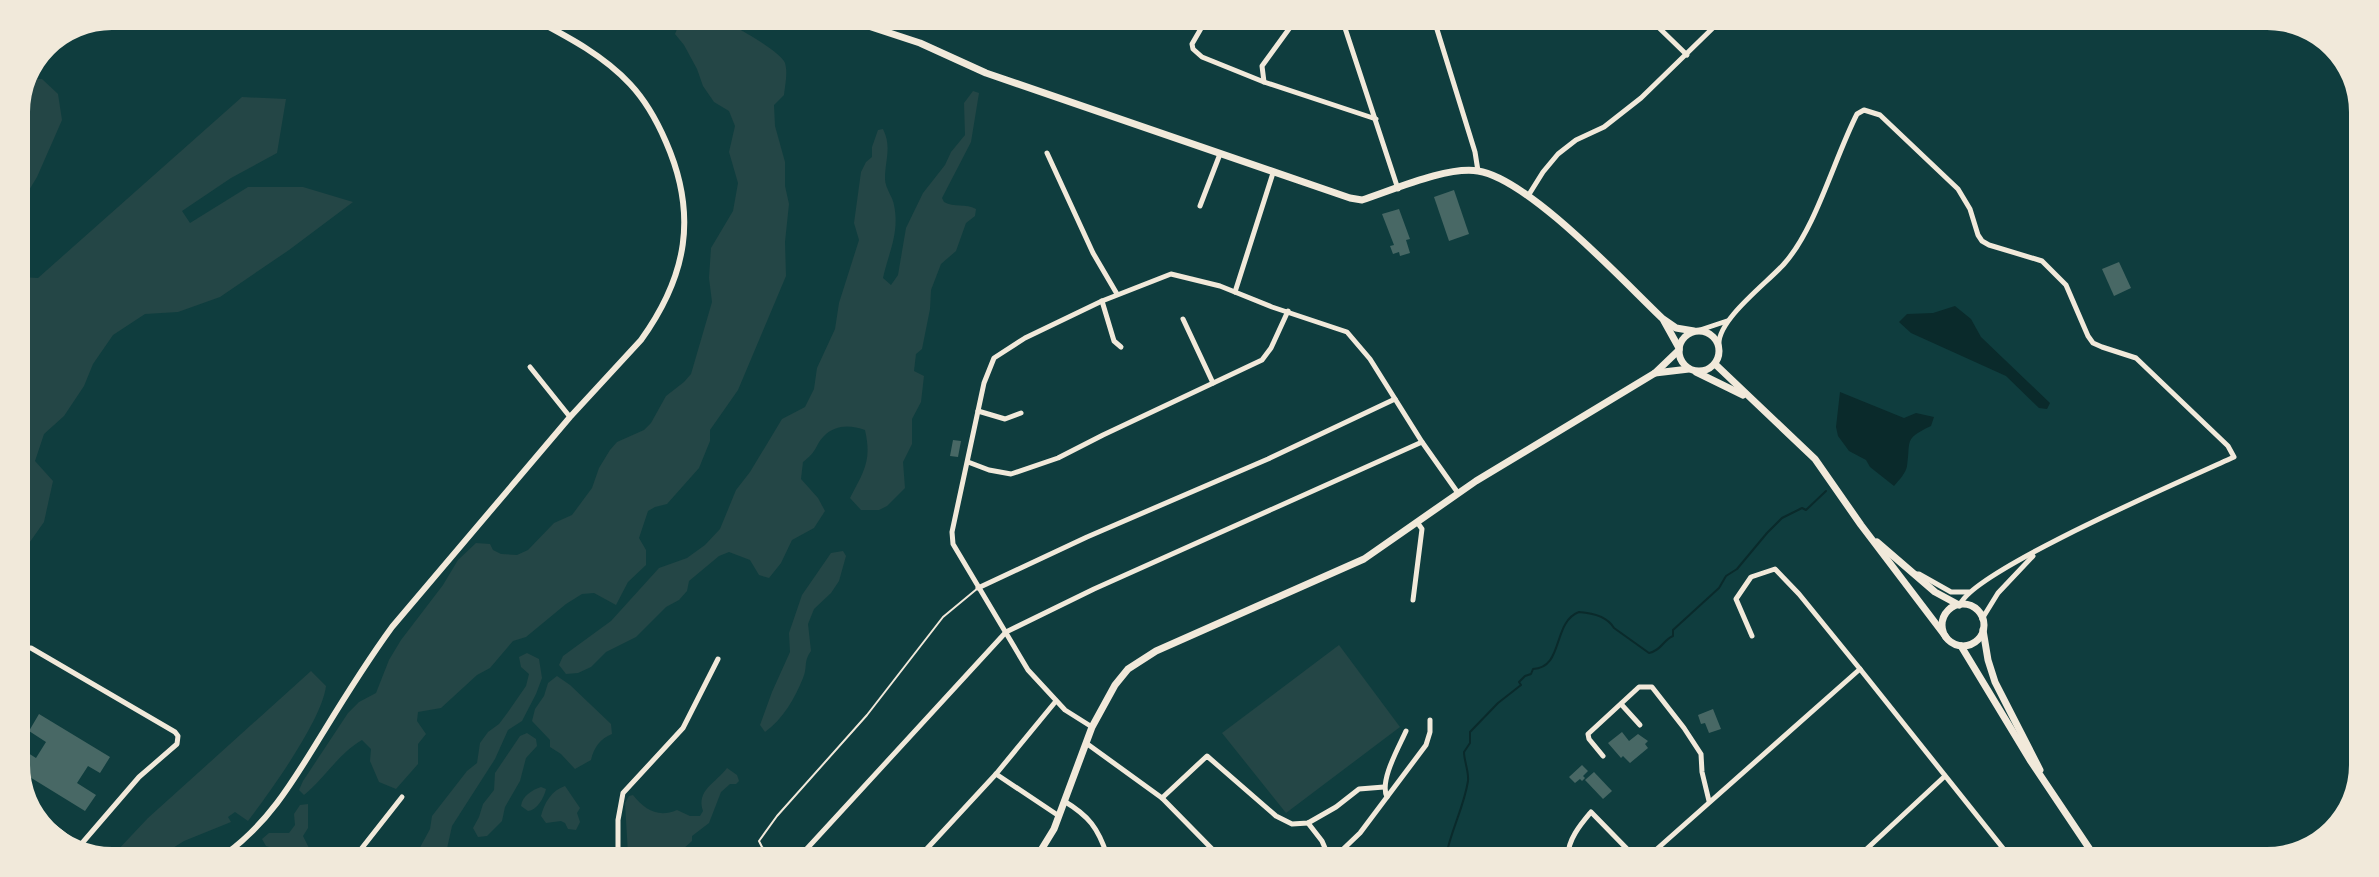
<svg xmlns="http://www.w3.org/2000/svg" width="2379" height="877" font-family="'Work Sans',sans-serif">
	<rect width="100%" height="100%" fill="#0f3d3e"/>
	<g fill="#244646">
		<path d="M687 21C697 20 710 19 720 21 732 23 781 52 785 63 788 73 785 85 784 95L774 105 775 126 785 162V186L789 204 785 242 786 276 738 390 710 430V441L699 468 667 504 655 507 648 511 639 538 646 550V565L628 582 616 605 594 593 582 594 566 604 526 637 513 641 490 668 477 675 441 708 418 712 417 721 426 734 418 744V764L396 789 379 782 370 761 371 749 362 740C338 754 325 778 304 795L299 790 303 781 348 713 359 702 376 693 389 660 401 640 443 585 458 560 476 543 490 544 493 550 501 554 517 555 528 550 554 523 572 515 592 488 599 468 610 450 617 442 644 430 651 423 666 396 684 382 691 374 712 302 709 278 711 248 733 211 738 183 729 152 735 126 729 111 714 102 703 86 697 69 684 45 675 34 679 24Z"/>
		<polygon points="32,79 42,79 58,94 62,120 37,177 20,205 20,106"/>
		<path d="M973 91 979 93 971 142 942 198 944 202C954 208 966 203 976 209L975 216 966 223 956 251 941 264 931 290 930 309 922 349 916 354 914 371 924 376 921 402 912 419V444L903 462 905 488 887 506 879 510H861L850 498C864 471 872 461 865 430 851 425 836 424 824 436 815 445 818 451 803 462L801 479 818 498 825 511 814 528 792 540 781 563 769 578 759 575 750 560 729 552 719 556 689 581 687 591 679 600 666 607 636 637 606 652 591 667 578 673 566 674 559 665 563 656 611 621 659 568 687 558 705 545 720 529 736 490 750 472 782 419 805 407 814 389 817 368 835 329 839 303 859 240 854 223 861 172 866 162 872 157V147L878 130 883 129C892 147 885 160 885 179 885 188 893 197 894 205 900 233 888 254 883 278L891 285 898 275 906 228 923 193 945 165 951 152 965 135 964 103Z"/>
		<polygon points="242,97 286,99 277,153 231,178 182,211 190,223 248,187 303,187 353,202 289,250 220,297 178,312 145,314 113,335 93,364 84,386 64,416 44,434 35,461 53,481 44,522 20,556 20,277 38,278"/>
		<path d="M843 551 846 556 839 581 831 593 814 609 808 624 811 651C803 662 808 667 803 678 795 698 783 719 765 732L760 725 772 692 790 652 789 633 802 595 831 553Z"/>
		<polygon points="1339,645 1400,727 1286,813 1222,733"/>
		<polygon points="527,653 539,659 542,678 536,694 522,721 508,730 495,759 452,826 446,853 417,853 430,829 432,816 467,771 477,763 480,743 488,732 499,724 508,712 526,686 529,674 521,667 519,657"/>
		<path d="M311 671 326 686C322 720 270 792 248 821L235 812 228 817 231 822 184 841 165 853H115L148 818Z"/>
		<path d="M557 676 570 685 611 724 612 734C600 739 594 747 591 760L575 769 561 754 550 747V740L532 721 535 709 544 696 548 683Z"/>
		<polygon points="527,733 536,739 537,746 526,758 520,781 505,807 502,821 487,836 478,837 473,828 479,817 483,804 494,790 495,773 520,736"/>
		<path d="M727 768 737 775 739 781 736 784H730L721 792 709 823 692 836V841L683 849V854H628L625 803 629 796 633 795C645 810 658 818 677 810L690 816H700L703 811C696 790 716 783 727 768Z"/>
		<path d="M565 786 580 808 577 813 580 822 576 830 568 829 565 823 561 821 546 823 541 816C544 803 552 790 565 786Z"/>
		<path d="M541 787 546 789C544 798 537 810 528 811L521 806C522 796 532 790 541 787Z"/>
		<polygon points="308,804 308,828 303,836 309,848 308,853 273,853 273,848 266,846 262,839 269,833 289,833 295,825 294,814 300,805"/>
	</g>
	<g fill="#0a2a2b">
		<polygon points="1955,306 1971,319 1981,337 2050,403 2047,409 2039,408 2006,376 1911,333 1899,322 1907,314 1933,313"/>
		<path d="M1840 392 1904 418 1916 413 1934 417 1931 426C1903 439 1911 441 1907 466 1906 473 1899 480 1894 486L1870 467 1866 460 1849 451 1838 436 1836 427Z"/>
	</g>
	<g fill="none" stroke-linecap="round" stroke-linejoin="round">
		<path stroke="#0a2a2b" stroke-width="2" d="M1446 856C1451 830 1464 807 1468 781 1469 771 1464 761 1464 752L1470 743V732L1498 703 1521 685 1519 682 1525 676 1531 674 1533 669C1564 668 1552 622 1579 612 1593 613 1607 616 1614 628L1649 653C1661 651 1663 640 1673 636V630L1719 588 1726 576 1737 569 1767 533 1782 518 1802 508 1806 510 1826 491"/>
	</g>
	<g fill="#486865">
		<polygon points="1454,190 1469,234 1449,241 1434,197"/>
		<polygon points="1399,209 1410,239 1406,240 1410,253 1400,256 1399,252 1393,254 1390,246 1394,245 1382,214"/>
		<polygon points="2119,262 2131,288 2114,296 2102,269"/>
		<polygon points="953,440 961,441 958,457 950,456"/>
		<polygon points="1713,709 1721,729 1709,733 1705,723 1701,724 1698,715"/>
		<polygon points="39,714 110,757 100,773 88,766 77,783 96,795 85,811 20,771 20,748 36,758 46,742 29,731"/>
		<polygon points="1622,732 1629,741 1638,734 1648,741 1645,744 1648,748 1630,763 1623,756 1621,758 1608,743"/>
		<polygon points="1582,765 1588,771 1583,776 1585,778 1582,781 1580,779 1575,783 1569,777"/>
		<polygon points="1594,772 1612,791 1603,799 1585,780"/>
	</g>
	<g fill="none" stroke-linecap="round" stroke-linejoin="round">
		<polyline stroke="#f1e9da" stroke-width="2" points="770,854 762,847 759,841 777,816 867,715 943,617 978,588"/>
		<g stroke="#f1e9da" stroke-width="5">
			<polyline points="1343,22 1398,189"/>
			<polyline points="1435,23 1475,152 1478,171"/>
			<polyline points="1654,23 1687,55"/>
			<polyline points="1203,25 1192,44 1193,49 1202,57 1264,82 1376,119"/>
			<polyline points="1264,82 1262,66 1294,22"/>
			<polyline points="1047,153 1093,253 1117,294"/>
			<polyline points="1528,196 1543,172 1558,154 1576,140 1604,127 1641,98 1718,23"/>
			<polyline points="1200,206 1220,154"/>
			<polyline points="1235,292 1273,173"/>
			<polyline points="1102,301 1114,341 1121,347"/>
			<polyline points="1183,319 1213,383"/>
			<polyline points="1700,330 1727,321"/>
			<path d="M1719 345C1717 320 1767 283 1784 264 1816 228 1834 159 1857 114L1864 110 1880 115 1958 189 1970 209 1978 235 1982 241 1989 245 2042 261 2066 285 2088 336 2093 343 2102 347 2136 358 2228 446 2234 457C2191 477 1971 571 1960 605"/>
			<polyline points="530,367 570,417"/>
			<polyline points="978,411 1005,419 1021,413"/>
			<polyline points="968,462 989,470 1011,474 1058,458 1103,435 1262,360 1271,348 1288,311"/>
			<polyline points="1914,574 1919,574 1951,592 1969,592"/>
			<polyline points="978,588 1087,537 1268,459 1395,399"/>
			<polyline points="1413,600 1422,529 1417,522"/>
			<polyline points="1982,619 1998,593 2033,556"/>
			<polyline points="1752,636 1736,599 1751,577 1775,569 1799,594 1860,669"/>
			<polyline points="20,657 23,648 31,648 175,732 178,736 177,744 139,777 77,849"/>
			<polyline points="1621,704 1640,725"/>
			<polyline points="1092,727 1065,710 1028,670 953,544 952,532 984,383 994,358 1025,338 1102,301 1171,274 1220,286 1272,307 1347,332 1370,359 1422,442 1458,493"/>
			<polyline points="1086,743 1162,798 1218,855"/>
			<polyline points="1603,756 1589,739 1588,734 1639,687 1652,687 1684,728 1701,754 1702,772 1709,801"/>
			<polyline points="996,774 1059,816"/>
			<path d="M1387 797C1379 781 1399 747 1406 731"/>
			<polyline points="1162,798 1207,756 1276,816 1292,824 1308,823 1336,807 1359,789 1384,787"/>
			<path d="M1064 801C1089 816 1098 828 1107 855"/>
			<polyline points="35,812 80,847"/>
			<polyline points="1308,823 1322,841 1328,855"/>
			<polyline points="358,853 402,797"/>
			<polyline points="618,854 618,820 623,793 683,728 718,659"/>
			<polyline points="802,854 1006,632 1094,589 1422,442"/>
			<polyline points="922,854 996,774 1056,701"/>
			<polyline points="1337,855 1360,833 1426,745 1430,732 1430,720"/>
			<path d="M1568 856C1568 839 1581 824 1591 812L1634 856"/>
			<polyline points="1649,856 1860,669 2010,857"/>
			<polyline points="1858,857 1945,776"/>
		</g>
		<path stroke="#f1e9da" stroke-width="6" d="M227 853C271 821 296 776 324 731 346 695 368 660 392 627L570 417 641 340C687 276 698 215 666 142 657 121 646 101 630 84 604 56 570 38 536 20"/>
		<g stroke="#f1e9da" stroke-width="7">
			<path d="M853 21 920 43 986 73 1350 198 1362 200C1393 190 1447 166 1478 171 1529 179 1623 281 1663 319L1676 328 1694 331"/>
			<polyline points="1664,321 1679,348"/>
			<circle cx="1699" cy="351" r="20"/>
			<polyline points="1715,364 1815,459 1861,525 1946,637"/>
			<polyline points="1696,372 1743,395"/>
			<polyline points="1655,373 1689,369"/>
			<polyline points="1877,542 1935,592 1959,605"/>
			<circle cx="1963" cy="625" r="21"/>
			<polyline points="1983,630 1988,660 1995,682 2040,770"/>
			<polyline points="1961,646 2030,760 2095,857"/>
			<polyline points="1038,855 1054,829 1092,727 1115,685 1128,669 1156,651 1364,559 1476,481 1655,373 1679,350"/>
		</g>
	</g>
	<path d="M0 0H2379V877H0ZM112 30H2267A82 82 0 0 1 2349 112V765A82 82 0 0 1 2267 847H112A82 82 0 0 1 30 765V112A82 82 0 0 1 112 30Z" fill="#f1e9da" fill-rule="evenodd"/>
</svg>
